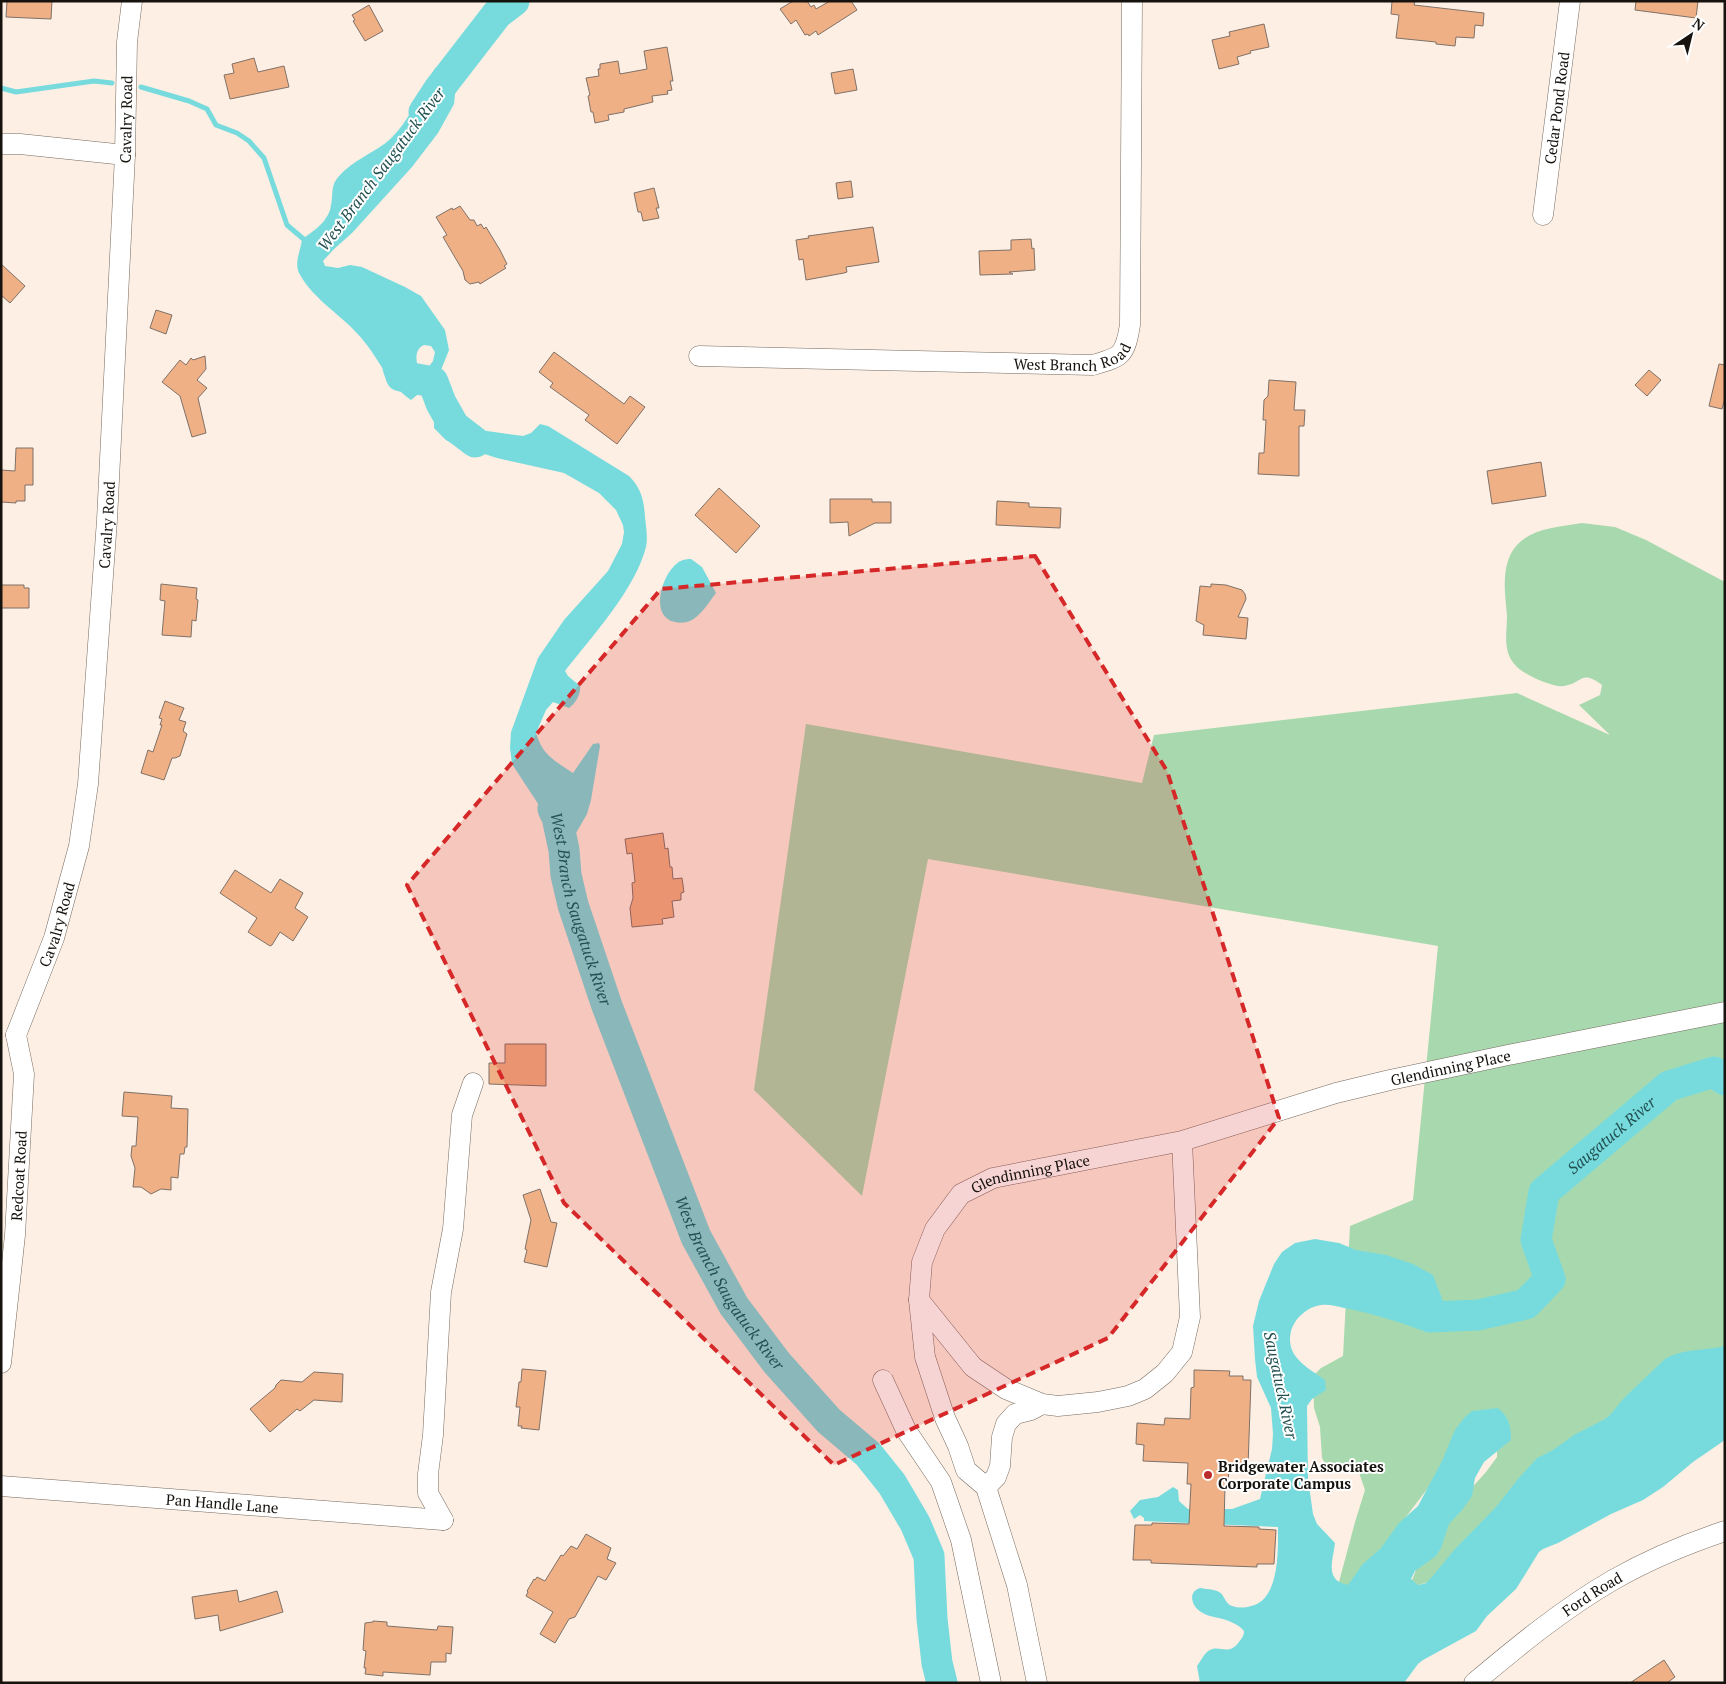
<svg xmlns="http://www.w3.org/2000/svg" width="1726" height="1684" font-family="'PT Serif',serif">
	<rect width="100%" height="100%" fill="#fdefe3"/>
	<path fill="#a8d9ae" d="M1582 523 1615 527 1646 540 1725 582V1371L1443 1577 1409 1588 1419 1562 1459 1502 1486 1472 1497 1457V1428L1453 1455 1355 1584 1335 1597 1355 1522 1365 1490 1356 1464 1339 1468 1326 1465 1322 1458 1320 1427 1314 1408 1313 1376 1321 1368 1343 1356 1350 1226 1413 1200 1438 946 928 859 862 1196 754 1090 806 724 1142 783 1154 735 1517 693 1610 735 1579 705 1600 695 1602 685C1581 669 1583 683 1564 686 1553 688 1523 674 1516 666 1502 651 1507 634 1507 616 1506 603 1504 590 1505 578 1508 530 1545 529 1582 523Z"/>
	<g fill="#77dbde" fill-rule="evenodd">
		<path d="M436 67 449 76 456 85 454 104 438 133 412 167 352 233 334 249 323 261 325 266 338 268 350 265 362 267 405 287 421 296 445 330 449 350 441 370 433 382 411 400C389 385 379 359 363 340 344 316 314 301 299 273 294 262 301 250 302 239 314 231 329 221 331 205 333 197 331 187 336 180 349 162 372 154 388 141 411 121 420 91 436 67ZM424 345 431 346 435 352 433 361 427 369 424 370 418 366C415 358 416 348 424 345Z"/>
		<path d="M446 412 450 414 453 419 466 429 480 432 487 431 523 436 531 433 540 424 548 426 629 476C641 488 644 500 645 517 646 526 648 538 646 547 635 590 592 636 565 671L568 676 580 686C581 694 576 703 569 708L553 702 546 710 536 733C543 756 554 760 573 773L593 744 599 743 600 746 591 800 587 814 576 833 574 851 553 848 548 819 512 764 510 748 511 732 538 658 564 620 608 571 622 544 624 532 623 525 616 510 599 493 564 473 497 458 453 444 446 440 434 428V422L437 416Z"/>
		<path d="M691 559 702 567 716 593C709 602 701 616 690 621 685 623 680 623 675 622 647 616 664 566 683 560 686 559 688 559 691 559Z"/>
		<path d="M1315 1239 1339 1243 1356 1250 1386 1255 1413 1264 1433 1275 1446 1309 1441 1321 1432 1330C1402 1325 1374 1313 1344 1308 1336 1306 1328 1304 1321 1305 1307 1307 1295 1318 1291 1331 1285 1357 1307 1367 1325 1380L1326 1390 1312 1399 1307 1406 1308 1479 1313 1514 1317 1524 1335 1543C1333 1561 1324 1580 1348 1585L1362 1565 1381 1548 1399 1523 1418 1506 1442 1461 1455 1430 1465 1417 1472 1411 1498 1408C1509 1417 1511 1426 1511 1440L1484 1462 1475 1478 1472 1496 1462 1510 1449 1524 1441 1548 1436 1556 1415 1571 1411 1579 1418 1585 1426 1583 1432 1577 1454 1550 1496 1507 1518 1479 1537 1458 1553 1450 1574 1435 1605 1419 1611 1414 1623 1399 1665 1359C1684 1348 1705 1351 1725 1346V1440L1693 1462 1663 1487 1643 1500 1611 1514 1558 1543 1543 1549 1539 1552 1516 1589 1487 1616 1476 1631 1423 1660 1418 1664 1404 1683H1200L1197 1666C1201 1661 1204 1653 1210 1650 1220 1645 1229 1656 1239 1642 1242 1638 1244 1636 1244 1631 1241 1627 1236 1624 1231 1622 1222 1617 1210 1618 1201 1612 1192 1607 1187 1592 1200 1588 1205 1589 1214 1589 1219 1592 1225 1595 1224 1603 1232 1606 1238 1608 1244 1608 1251 1606 1280 1600 1278 1549 1278 1527L1144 1521V1518L1140 1515 1134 1519 1130 1511 1140 1500 1158 1497 1173 1487 1178 1490 1179 1501 1188 1509H1232L1260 1499 1272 1449 1273 1434 1271 1408 1257 1377 1255 1359 1253 1326 1259 1301 1274 1264 1282 1252 1295 1243Z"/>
	</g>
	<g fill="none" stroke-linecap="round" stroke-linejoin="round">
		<g stroke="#77dbde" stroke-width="5">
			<polyline points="141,87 189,101 207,109 216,125 237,133 249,141 264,158 287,225 307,242"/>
			<polyline points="1,88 16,92 94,81 112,83"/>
		</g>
		<g stroke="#77dbde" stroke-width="31">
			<polyline points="424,112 439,89 497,14 514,1"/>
			<polyline points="398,367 401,376 433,382 441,403 454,426 475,442"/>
			<path id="s1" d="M553 809 557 817 564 850 566 875 573 905 607 1006 696 1237 734 1306 777 1363 829 1421 868 1454 892 1484 915 1523 929 1556 932 1619 937 1663 942 1683"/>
			<path id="s2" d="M1403 1307 1430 1317 1478 1315 1526 1304 1550 1279 1536 1240 1544 1192 1669 1086 1714 1072 1725 1080"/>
		</g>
	</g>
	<g fill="#f0b085" stroke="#7f7168">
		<polygon points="7,1 52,1 51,19 6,17"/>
		<polygon points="793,1 807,1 811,7 814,5 816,9 830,1 851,1 857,10 818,35 816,31 809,36 808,34 805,35 796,20 791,24 780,9"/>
		<polygon points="1392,1 1415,1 1414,5 1484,13 1483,26 1475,25 1474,38 1456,37 1455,46 1436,44 1436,42 1396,38 1399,15 1391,14"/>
		<polygon points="1636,1 1698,1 1696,18 1635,10"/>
		<polygon points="369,5 383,31 365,41 353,21 355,20 352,15"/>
		<polygon points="1264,24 1269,47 1250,51 1251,53 1237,57 1239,64 1219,69 1212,40 1230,36 1229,32"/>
		<polygon points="667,47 673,81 670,81 672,90 667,91 668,94 652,96 653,102 624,109 624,112 608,115 609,120 595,123 593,112 591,112 588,96 590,95 586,78 599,76 598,69 600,69 600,64 618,61 620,74 647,69 644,51"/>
		<polygon points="254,58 258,72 284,66 289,87 230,99 224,75 234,73 232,64"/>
		<polygon points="853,69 857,90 835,94 831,73"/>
		<polygon points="851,181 853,197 838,199 836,183"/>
		<polygon points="654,188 659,208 656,208 659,218 643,221 641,212 638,212 634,193"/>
		<polygon points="460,206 470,220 474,220 477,226 481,224 484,229 486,227 500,250 507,264 504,266 506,268 480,284 479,282 470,284 465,280 463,271 443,237 447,235 436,217 452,208 453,210"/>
		<polygon points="873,227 879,262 846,267 847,272 844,273 806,280 803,259 799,260 796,240 809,238 808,236"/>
		<polygon points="1031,239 1032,249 1034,248 1035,270 1009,272 1013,274 980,275 979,251 1011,250 1011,240"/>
		<polygon points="1,264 25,286 10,303 1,295"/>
		<polygon points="156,310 172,315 166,334 150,328"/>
		<polygon points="554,352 624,404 630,396 645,407 617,444 585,420 589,415 550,387 553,383 539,372"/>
		<polygon points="205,356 206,369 197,380 207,388 198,398 206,433 192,437 180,396 162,382 180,360 186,365 191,358 193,360"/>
		<polygon points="1719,364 1725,365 1725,398 1722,409 1709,406"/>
		<polygon points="1649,370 1661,380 1647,396 1635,385"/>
		<polygon points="1269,380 1296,382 1294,410 1305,410 1304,426 1299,426 1299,476 1258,474 1259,453 1264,453 1266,420 1263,420 1264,400 1268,396"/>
		<polygon points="16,448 33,448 33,485 25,485 25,501 16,501 16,503 1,502 1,470 15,471"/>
		<polygon points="1541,462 1546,496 1492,504 1487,471"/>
		<polygon points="719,488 760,526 736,553 695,515"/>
		<polygon points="830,499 872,499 872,502 891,502 891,523 875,523 849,536 848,522 830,523"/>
		<polygon points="997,501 1029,503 1029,507 1061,508 1060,528 996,525"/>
		<polygon points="161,584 197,588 196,599 198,600 196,621 192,620 191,637 162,635 165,601 160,600"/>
		<polygon points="1211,584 1226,585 1242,590 1245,594 1246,599 1238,617 1248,618 1246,639 1203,635 1204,625 1196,621 1200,586 1211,587"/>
		<polygon points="1,585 24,585 24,588 29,588 29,608 1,608"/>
		<polygon points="165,701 184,708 179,720 186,722 183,731 187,734 180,756 175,758 172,758 164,780 141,773 148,750 153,752 162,725 160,725 162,719 159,718"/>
		<polygon points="663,833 665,849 668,848 670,867 672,867 673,879 682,878 684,892 681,893 681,900 672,901 674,917 662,919 663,924 632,927 630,908 633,898 632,883 635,882 632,853 627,854 625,839"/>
		<polygon points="235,870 271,893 280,879 303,893 295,908 308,917 293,941 280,932 272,945 270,946 248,932 257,918 220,893"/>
		<polygon points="505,1044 546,1044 546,1086 489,1084 489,1063 505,1063"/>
		<polygon points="124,1092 172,1096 171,1108 188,1109 187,1147 185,1147 184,1154 180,1154 178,1178 171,1177 171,1190 161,1189 151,1194 141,1187 133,1187 135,1168 131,1156 132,1146 136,1146 138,1117 122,1116"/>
		<polygon points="540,1189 551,1222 557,1223 547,1267 524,1262 527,1250 525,1249 531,1220 523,1195"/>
		<polygon points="522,1369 546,1371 539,1430 521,1428 522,1426 518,1426 520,1407 516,1407 519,1382 521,1382"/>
		<polygon points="1194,1370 1230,1371 1229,1376 1243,1376 1243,1380 1251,1380 1248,1467 1229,1466 1228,1486 1225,1485 1224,1526 1259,1527 1259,1529 1276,1530 1274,1564 1257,1564 1257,1567 1151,1563 1151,1560 1133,1560 1135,1525 1152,1525 1152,1523 1189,1524 1191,1484 1187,1484 1188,1463 1143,1461 1144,1445 1136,1444 1137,1423 1164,1425 1165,1418 1190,1419 1191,1388 1194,1387"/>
		<polygon points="314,1372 343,1374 342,1402 314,1400 300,1411 297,1409 270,1432 250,1409 275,1388 276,1385 281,1380 302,1382"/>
		<polygon points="586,1534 611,1548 607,1559 616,1563 606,1580 598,1576 575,1617 569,1619 555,1643 540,1634 553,1612 526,1596 528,1592 527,1591 534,1579 535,1580 537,1577 545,1581 561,1555 563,1556 571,1546 577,1549"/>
		<polygon points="237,1590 239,1602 277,1591 283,1612 220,1631 218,1615 195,1619 192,1597"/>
		<polygon points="373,1621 387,1622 387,1626 437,1630 438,1626 453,1627 451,1654 446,1653 446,1662 431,1662 430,1675 383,1672 383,1676 365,1674 366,1668 364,1668 366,1651 363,1650 365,1623 373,1622"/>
		<polygon points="1664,1660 1675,1677 1667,1683 1630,1683"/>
	</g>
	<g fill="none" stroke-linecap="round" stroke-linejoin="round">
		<g stroke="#75695f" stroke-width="21">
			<g id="minor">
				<polyline points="1,144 20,144 125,155"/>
				<path id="s3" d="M1543 215 1570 1"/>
				<path id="s4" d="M699 356 1093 365C1122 357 1125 355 1130 325L1132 1"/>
				<path id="s5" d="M16 1035 54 938 79 846 88 784 107 520 125 155 127 42 132 1"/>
				<path id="s6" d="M1182 1141 1190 1317 1182 1352 1165 1373 1145 1389 1128 1396 1098 1402 1058 1406 1042 1404 1006 1389 973 1367 919 1300 922 1262 935 1229 961 1194 993 1178 1182 1141 1336 1093 1390 1080 1508 1055 1725 1012"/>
				<polyline points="919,1300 925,1357 945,1418 958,1446 966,1470 986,1487 991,1503 1017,1585 1037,1683"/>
				<path id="s7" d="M1 1363 15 1235 24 1074 16 1035"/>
				<polyline points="883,1380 906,1430 941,1482 961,1540 991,1683"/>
				<path id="s8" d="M1 1486 443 1520"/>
				<polyline points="986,1487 996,1477 1000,1466 1002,1437 1006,1424 1015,1414 1031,1410 1042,1404"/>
				<polyline points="443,1520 428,1493 428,1474 433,1435 441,1292 453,1229 462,1115 473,1083"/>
				<path id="s9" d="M1474 1683C1518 1646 1563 1609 1613 1580 1648 1560 1686 1544 1725 1531"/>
			</g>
		</g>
		<use href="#minor" stroke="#fff" stroke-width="20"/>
	</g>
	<path fill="#d62828" fill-opacity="0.2" stroke="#d62828" stroke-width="4" stroke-dasharray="10 6" stroke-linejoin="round" d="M1035 556 1167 771 1279 1118 1108 1338 834 1465 564 1203 407 885 661 589Z"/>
	<circle fill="#bc2e2b" stroke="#fff" stroke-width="2" cx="1208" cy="1475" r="5"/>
	<g text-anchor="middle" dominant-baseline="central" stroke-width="4" stroke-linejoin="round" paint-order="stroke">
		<g font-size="15" fill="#16120e" stroke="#fff">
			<text stroke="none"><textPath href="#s3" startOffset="108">Cedar Pond Road</textPath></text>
			<text stroke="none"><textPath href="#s5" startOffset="928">Cavalry Road</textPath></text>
			<text stroke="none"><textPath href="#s4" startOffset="375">West Branch Road</textPath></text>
			<text stroke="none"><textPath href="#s5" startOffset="522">Cavalry Road</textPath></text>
			<text stroke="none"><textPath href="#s5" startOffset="118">Cavalry Road</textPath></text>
			<text stroke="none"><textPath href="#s6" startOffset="1159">Glendinning Place</textPath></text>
			<text stroke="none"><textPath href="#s6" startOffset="725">Glendinning Place</textPath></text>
			<text stroke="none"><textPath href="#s7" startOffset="188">Redcoat Road</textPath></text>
			<text stroke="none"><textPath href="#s8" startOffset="222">Pan Handle Lane</textPath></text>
			<text stroke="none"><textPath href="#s9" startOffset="148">Ford Road</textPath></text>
		</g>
		<g font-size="15" font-weight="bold" fill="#16120e" stroke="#fff" text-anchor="start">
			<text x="1218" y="1466">Bridgewater Associates<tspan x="1218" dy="17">Corporate Campus</tspan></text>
		</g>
		<g font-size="16" font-style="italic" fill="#235051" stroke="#fff">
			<text transform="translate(381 169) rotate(-53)">West Branch Saugatuck River</text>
			<text stroke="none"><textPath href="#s1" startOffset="104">West Branch Saugatuck River</textPath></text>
			<text stroke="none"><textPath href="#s2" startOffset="339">Saugatuck River</textPath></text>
			<text stroke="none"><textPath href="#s1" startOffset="509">West Branch Saugatuck River</textPath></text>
			<text transform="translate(1281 1385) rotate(78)">Saugatuck River</text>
		</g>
	</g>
	<rect width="1726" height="1684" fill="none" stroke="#16120e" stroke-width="5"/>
	<g transform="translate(1691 35) rotate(35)" stroke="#ffffff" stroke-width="4" paint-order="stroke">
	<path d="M0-4L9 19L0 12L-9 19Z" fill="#16120e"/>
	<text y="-8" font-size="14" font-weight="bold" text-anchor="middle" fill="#16120e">N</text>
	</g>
</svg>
